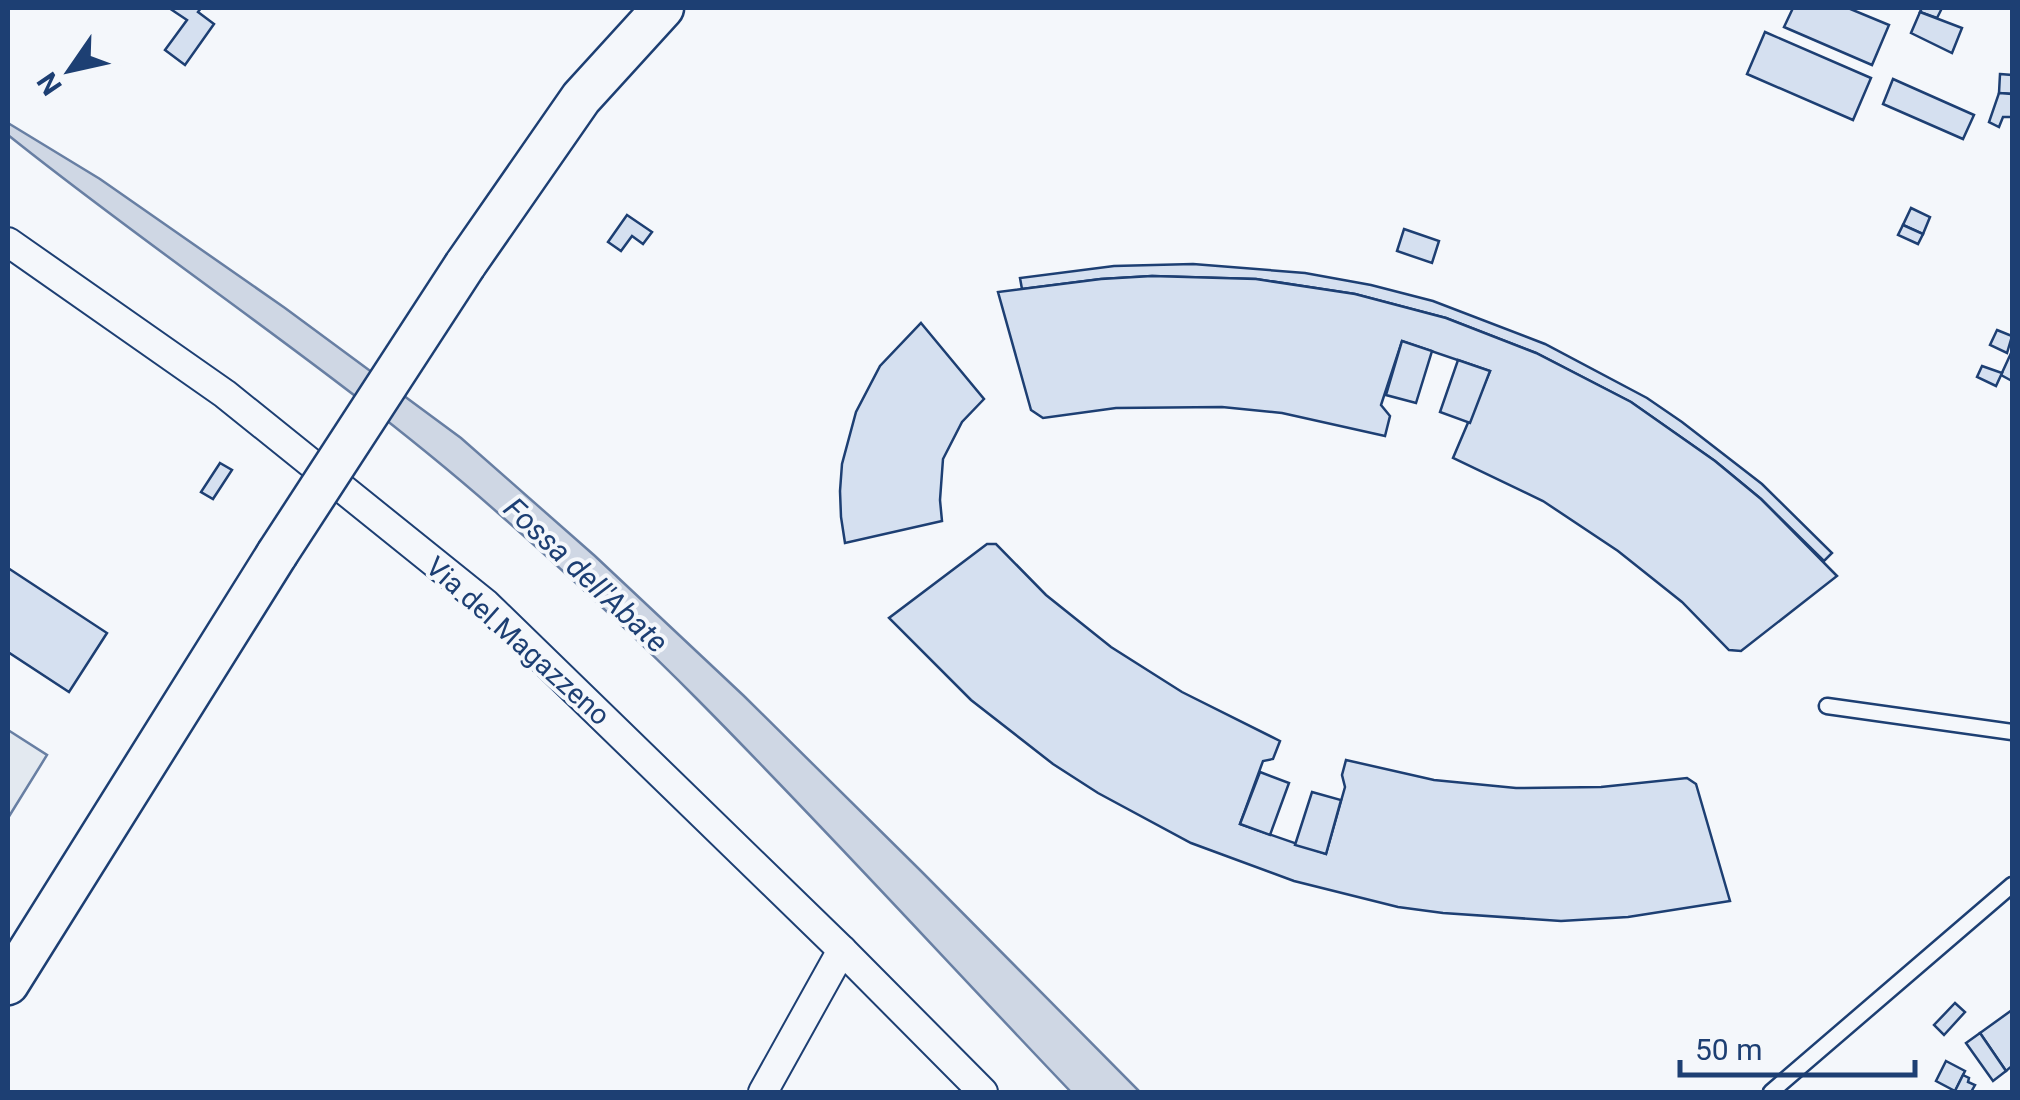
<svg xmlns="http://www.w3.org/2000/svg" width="2020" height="1100" font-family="Roboto,sans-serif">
	<rect width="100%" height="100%" fill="#f4f7fb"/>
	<polygon fill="#e3e9f0" stroke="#687fa3" stroke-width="2.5" points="8,730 47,755 8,818"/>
	<path fill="#cfd7e4" stroke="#687fa3" stroke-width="2.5" d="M8 123 100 179 285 308 461 438 595 556 744 696 922 872 1140 1092H1071C946 961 824 827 697 699 633 634 566 573 498 513 343 376 169 264 8 135Z"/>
	<g fill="#d5e0f0" stroke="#1d3f73" stroke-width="2.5">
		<polygon points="169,8 201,8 198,12 214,24 185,65 165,50 187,20"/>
		<polygon points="1793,8 1848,8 1889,25 1872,65 1784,27"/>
		<polygon points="1922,8 1942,8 1937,18 1920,12"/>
		<polygon points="1920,12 1962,28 1952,53 1911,33"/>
		<polygon points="1765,32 1871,78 1853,120 1747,74"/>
		<polygon points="2000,74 2012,75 2012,94 1999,93"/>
		<polygon points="1893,79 1974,115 1963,139 1883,104"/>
		<polygon points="1999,93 2012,94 2012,117 2003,117 1999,127 1989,122"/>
		<polygon points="1911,208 1930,217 1923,234 1903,225"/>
		<polygon points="627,215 652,232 643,244 632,236 621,251 608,242"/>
		<polygon points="1903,225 1923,234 1918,244 1898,235"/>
		<polygon points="1404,229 1439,241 1432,263 1397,251"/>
		<polygon points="1193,264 1305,273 1371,285 1433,301 1545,344 1647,398 1682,422 1762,484 1832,553 1824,561 1761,499 1715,461 1631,402 1536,353 1446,318 1355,294 1256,279 1152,276 1101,279 1022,289 1020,278 1114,266"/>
		<polygon points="1152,276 1256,279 1355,294 1446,318 1536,353 1631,402 1715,461 1761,499 1837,576 1741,651 1729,650 1682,602 1618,551 1543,501 1453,458 1490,371 1402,341 1381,405 1390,416 1385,436 1282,413 1222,407 1116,408 1043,418 1031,410 998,292 1101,279"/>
		<polygon points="921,323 984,399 962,422 943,459 940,500 942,521 845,543 841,517 840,491 842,464 856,412 880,366"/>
		<polygon points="1997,330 2012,336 2007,353 1990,345"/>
		<polygon points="1402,341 1432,351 1416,403 1386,395"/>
		<polygon points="2012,351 2012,381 2001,375"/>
		<polygon points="1458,360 1490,371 1470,423 1440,412"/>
		<polygon points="1982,366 2002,373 1996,386 1977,377"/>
		<polygon points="220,463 232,470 213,499 201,492"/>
		<polygon points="987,544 996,544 1046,595 1111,647 1182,692 1280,741 1273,759 1263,761 1240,824 1326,854 1345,787 1342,775 1346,760 1434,780 1516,788 1601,787 1687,778 1696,784 1730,901 1628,917 1561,921 1443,913 1398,907 1294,881 1191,843 1098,793 1053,764 971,700 889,618"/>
		<polygon points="8,568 107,633 69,692 8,652"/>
		<polygon points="1260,772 1289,783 1270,835 1240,824"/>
		<polygon points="1312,792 1341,800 1326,854 1295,845"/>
		<polygon points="1955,1003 1965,1012 1944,1035 1934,1025"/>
		<polygon points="2012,1010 2012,1066 2006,1071 1980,1033"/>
		<polygon points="1980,1033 2006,1071 1993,1081 1966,1043"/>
		<polygon points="1946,1061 1965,1071 1955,1091 1936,1081"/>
		<polygon points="1963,1075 1969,1078 1968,1082 1975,1085 1971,1092 1955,1091"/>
	</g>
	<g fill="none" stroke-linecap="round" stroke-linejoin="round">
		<g stroke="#1d3f73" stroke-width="19">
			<g id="lane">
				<polyline points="1827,706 2012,732"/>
				<polyline points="1771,1092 2012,885"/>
			</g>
		</g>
		<g stroke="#1d3f73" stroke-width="32">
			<g id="street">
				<polyline points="8,242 225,394 486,604 842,950 983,1092"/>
				<polyline points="763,1092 842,950"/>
			</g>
		</g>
		<g stroke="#1d3f73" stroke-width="45">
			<g id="secondary">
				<polyline points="465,265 581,98 663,8"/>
				<polyline points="8,984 277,554"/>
			</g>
		</g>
		<use href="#lane" stroke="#f4f7fb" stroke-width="14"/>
		<use href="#street" stroke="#f4f7fb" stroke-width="28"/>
		<use href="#secondary" stroke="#f4f7fb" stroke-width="40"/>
		<g stroke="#1d3f73" stroke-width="45" stroke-linecap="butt">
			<polyline id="secondary-bridge" points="277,554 465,265"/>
		</g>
		<use href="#secondary-bridge" stroke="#f4f7fb" stroke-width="40"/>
	</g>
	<g text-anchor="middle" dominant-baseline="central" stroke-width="8" stroke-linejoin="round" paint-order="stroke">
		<g font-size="28" fill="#1d3f73" stroke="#f4f7fb">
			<text transform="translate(518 641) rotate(42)">Via del Magazzeno</text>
		</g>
		<g font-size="30" font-style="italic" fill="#1d3f73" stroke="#f4f7fb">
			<text transform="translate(586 575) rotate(43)">Fossa dell'Abate</text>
		</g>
	</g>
	<rect width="2020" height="1100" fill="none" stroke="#1d3f73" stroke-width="20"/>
	<g transform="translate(70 70) rotate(236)" stroke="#f4f7fb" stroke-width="8" paint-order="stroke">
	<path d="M0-8L18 38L0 25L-18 38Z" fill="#1d3f73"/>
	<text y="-15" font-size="28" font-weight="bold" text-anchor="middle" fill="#1d3f73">N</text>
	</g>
	<path d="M1680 1060v15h235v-15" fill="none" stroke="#1d3f73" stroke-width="5"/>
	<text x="1695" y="1060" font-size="30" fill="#1d3f73" stroke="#f4f7fb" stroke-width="8" paint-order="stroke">50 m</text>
</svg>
